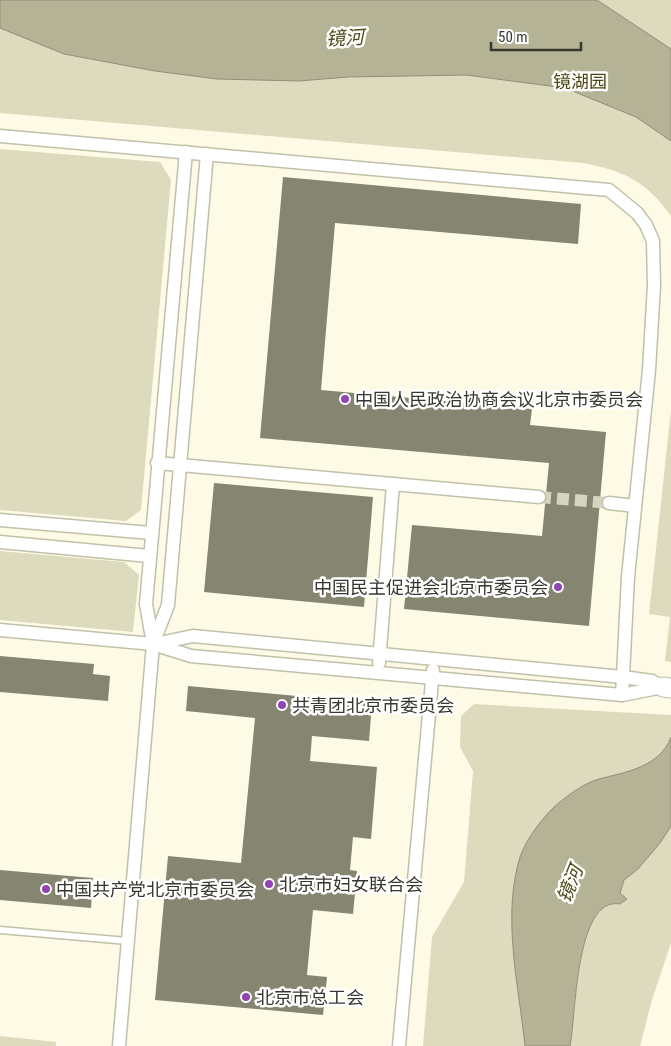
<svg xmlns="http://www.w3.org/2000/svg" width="671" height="1046" font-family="'Roboto Condensed','Noto Sans SC',sans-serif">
	<rect width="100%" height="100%" fill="#fdfbe5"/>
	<g fill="#dddbbd">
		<path d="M0 0H671V216C646 181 624 171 583 163L0 113Z"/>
		<polygon points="0,149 160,162 171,180 141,510 126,521 0,510"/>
		<polygon points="671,410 671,662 665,661 670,617 649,614"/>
		<polygon points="0,551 124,562 139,575 133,632 0,620"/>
		<polygon points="474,704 671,715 671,943 652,1000 640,1046 423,1046 432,937 464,882 473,771 460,747 461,716"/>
		<polygon points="0,1036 56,1042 56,1046 0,1046"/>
	</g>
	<g fill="#b5b395" stroke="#908e76">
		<polygon points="0,0 597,0 671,49 671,141 636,117 565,88 466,75 348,77 299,81 217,79 155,71 64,54 0,28"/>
		<path d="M671 737V826L660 843 638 869 624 880 620 893 627 899 620 904C575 896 576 1017 570 1046H525C519 987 503 923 518 864 523 843 539 822 554 807 567 796 582 784 599 779 626 772 660 767 671 737Z"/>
	</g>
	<g fill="#868571">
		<polygon points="283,177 581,204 578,244 335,223 321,390 532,409 530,425 606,432 589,626 404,609 412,525 542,536 549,463 260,438"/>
		<polygon points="214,483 373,497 364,607 204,592"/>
		<polygon points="0,656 94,664 93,674 110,676 108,701 0,692"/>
		<polygon points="188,686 372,703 369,741 312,736 310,761 377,767 371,839 353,837 350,870 357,871 353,914 313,910 307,975 327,977 323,1015 155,1000 168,856 241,863 255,718 186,711"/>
		<polygon points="0,870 93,878 91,908 0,900"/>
	</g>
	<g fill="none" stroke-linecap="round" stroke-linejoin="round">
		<polyline stroke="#d6d4c1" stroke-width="12" stroke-dasharray="12 6" stroke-linecap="butt" points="539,497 609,503"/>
		<g stroke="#c1c0aa" stroke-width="9">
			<polyline id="lane" points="0,930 128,941"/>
		</g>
		<g stroke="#c1c0aa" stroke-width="15">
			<g id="street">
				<polyline points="0,136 609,190 637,213 646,225 653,241 654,285 649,370 628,577 622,695"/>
				<polyline points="157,463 539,497"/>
				<polyline points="609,503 635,506"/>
				<polyline points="0,520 151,533"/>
				<polyline points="0,542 149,556"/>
				<polyline points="0,630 153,644 191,656 622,695 663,687"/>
				<polyline points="153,644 168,605 207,154"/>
				<polyline points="155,644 193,636 623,677 652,681 663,687"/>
				<polyline points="379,663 393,484"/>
				<polyline points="119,1046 153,644 146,604 186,152"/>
				<polyline points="399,1046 433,670"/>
			</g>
		</g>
		<g stroke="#c1c0aa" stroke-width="21">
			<polyline id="secondary" points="663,687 671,688"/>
		</g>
		<use href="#lane" stroke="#fff" stroke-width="6"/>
		<use href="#street" stroke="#fff" stroke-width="12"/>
		<use href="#secondary" stroke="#fff" stroke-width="19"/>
	</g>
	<g fill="#9344b4" stroke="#fff" stroke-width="2">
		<circle cx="345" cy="399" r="5"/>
		<circle cx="558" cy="587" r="5"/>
		<circle cx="282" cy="705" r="5"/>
		<circle cx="269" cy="884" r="5"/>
		<circle cx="46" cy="889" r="5"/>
		<circle cx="246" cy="997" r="5"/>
	</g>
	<g text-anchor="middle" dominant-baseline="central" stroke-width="5" stroke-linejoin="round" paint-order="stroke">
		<g font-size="18" fill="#4b4712" stroke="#fff">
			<text x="580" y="81">镜湖园</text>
		</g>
		<g font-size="18" fill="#38372f" stroke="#fff" text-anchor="start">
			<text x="355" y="399">中国人民政治协商会议北京市委员会</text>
			<text x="548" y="587" text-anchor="end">中国民主促进会北京市委员会</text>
			<text x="292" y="705">共青团北京市委员会</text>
			<text x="279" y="884">北京市妇女联合会</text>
			<text x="56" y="889">中国共产党北京市委员会</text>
			<text x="256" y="997">北京市总工会</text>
		</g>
		<g font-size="19" font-style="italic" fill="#514c18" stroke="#fff">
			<text transform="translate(345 38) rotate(-3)">镜河</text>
			<text transform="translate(570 884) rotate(-68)">镜河</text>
		</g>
	</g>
	<path d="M491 42v8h90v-8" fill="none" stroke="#38372f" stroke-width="2.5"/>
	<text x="498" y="42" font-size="15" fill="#38372f" stroke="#ffffff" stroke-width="4" paint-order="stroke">50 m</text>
</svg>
